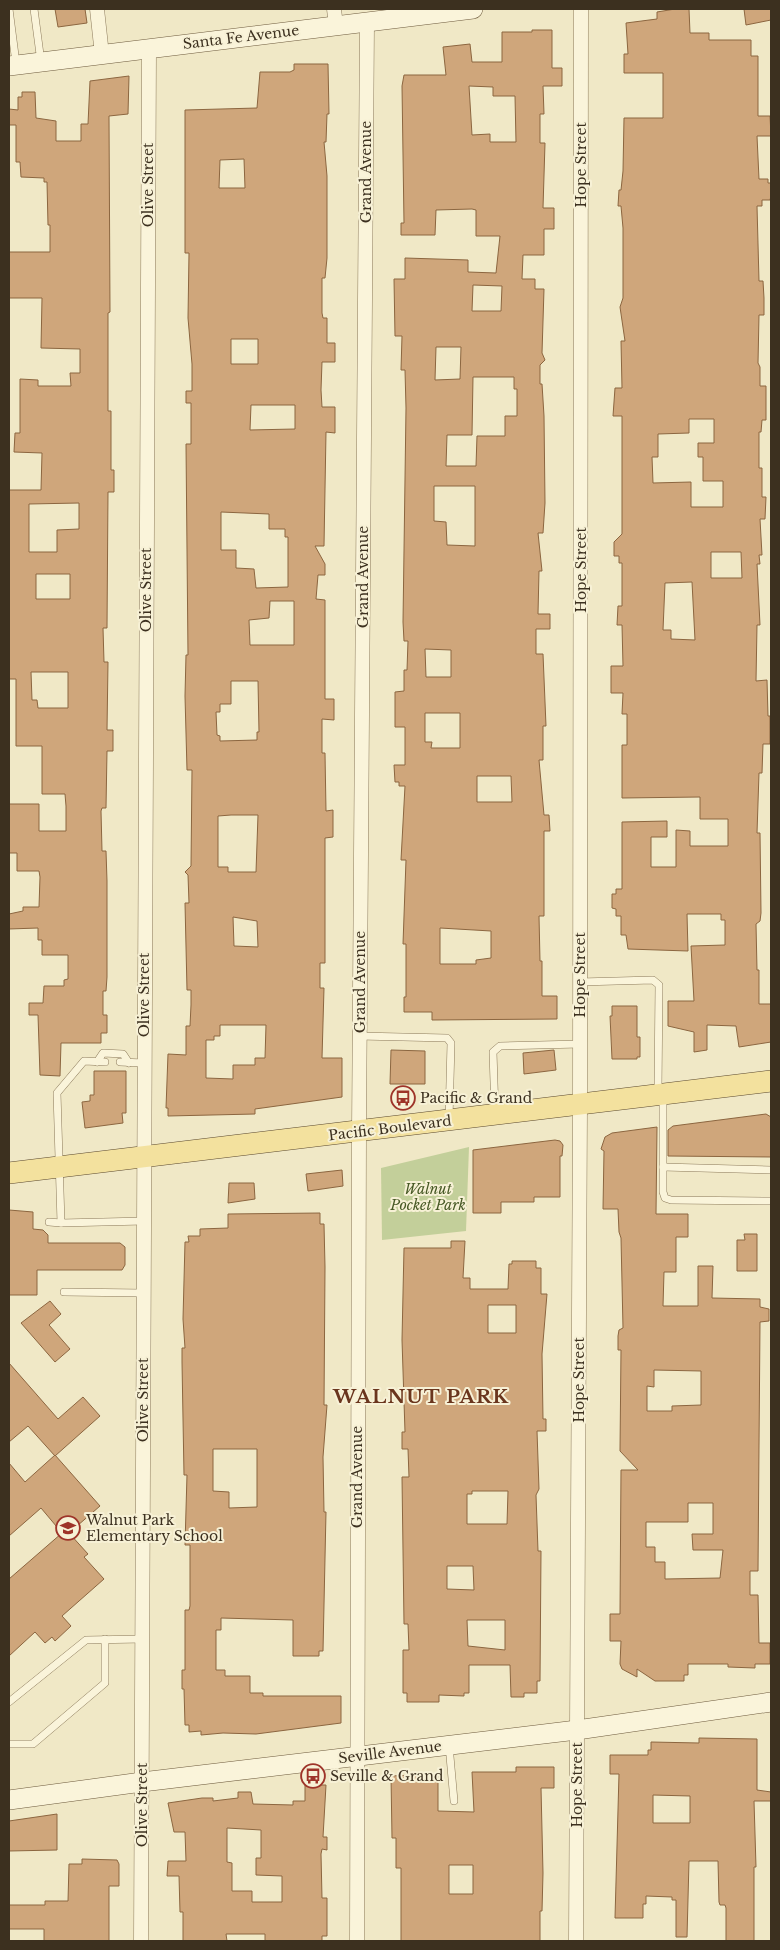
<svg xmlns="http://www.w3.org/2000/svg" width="780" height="1950" font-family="'Libre Baskerville',serif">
	<rect width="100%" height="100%" fill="#f0e8c6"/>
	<polygon fill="#c3cf9a" points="469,1147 466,1231 382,1240 381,1168"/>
	<g fill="#cfa67b" stroke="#8c6640" fill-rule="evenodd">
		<polygon points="55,9 85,9 87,23 58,27"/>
		<path d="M675 9H689L690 33H709V40H751V56H758V116H770L771 136H757L759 179H768V183H771V196L770 200H762V206H757L759 281H763L764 298V315H759L758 363 760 367V386H766V420H762L761 432H759V468H762V497H766L765 519H760L762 555H759L760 564H757L760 625H757L756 681 767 680 768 716H770V744H763L762 773H759L757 833H760L761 913 760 921 756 924 757 970H759V1004H771V1042L739 1047 736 1026 707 1025V1050L694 1052V1032L668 1026V1001H694L691 946 725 945V920H721V914H687L688 951 628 949 626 935H621V916H616V909L612 908V894H616V889H622V822L667 821V837H651V867H676V830L690 831V846H728V819H700V797L622 798V745H627V714H622L623 693H611V666H623L622 625H617L618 606H622V563H619V556H614V542L622 534V416H613L615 388H622L621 341H625L620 307 623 298V228L621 206H618L619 190H621L623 171 624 118H663V73H624V54H628L626 23 657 19V12ZM689 419H714V443H698V457H703V481H723V507H691V482L653 483 652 457H658V434L689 433ZM711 552H741L742 578H711ZM692 582 695 640 671 639V630H663L665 583Z"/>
		<polygon points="744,9 771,9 771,20 746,25"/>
		<path d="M532 30H552V68H562V86H543L544 114H540V143H545L543 208H554V229H544V255H523L522 279H535V289H544L542 353 545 360 540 365V384H542L544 416 545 503 543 533H538L542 571H539L538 614H550V629H536V654H543L546 726H543V760H539L544 815H549L550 831H544V916H539L540 961H542V996H557V1019L432 1020V1012H404V997H406V944H403L406 860H401L405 786H399V782H395L394 765H405V727H395V692L404 691V670H407L408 641H404L403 622 406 408 405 370H401L402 336H395L394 279H405V258L468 260V272L496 273 500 236H476V210L472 209 436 210 435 235H401V223H404L402 86 404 75H446L443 47 470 44 472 62H502V32H532ZM469 86 493 87V96H515L516 142H490V134L472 135ZM473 285 502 286 501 311H472ZM436 347H461L460 379 435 380ZM473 377H514V389H517V416H505V436H477L476 466H446L447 435H472ZM434 486H475V546L447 545 446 522 434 521ZM425 649 451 650V677H426ZM425 713H460V748H431L432 742H425ZM477 776H511L512 802H477ZM440 928 491 931V958L476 960V964H440Z"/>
		<path d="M294 64H328L329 114H327L326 142H324L327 176V258L325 278H322V313L323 318H327V343H335V362H322L321 390 322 407H335V433L326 432 324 546H315L325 564V575H318L316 599 325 600V699H334V720L322 719V753H325L326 811 333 810V837L325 838V963H320V988H324L322 1058H342V1097L255 1109V1114L168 1116V1108H166L168 1054 186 1055V1026H190L191 1005V990H187L185 903H189L188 875 185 872 191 866 192 770H187L185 696 186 655H188L186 444H191V403H186V391H192V364L188 318 189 253H185V110L257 108 260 72H290L294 70ZM244 159 245 188H219L220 160ZM231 339H258V364H231ZM251 405H295V429L250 430ZM221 512 269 514V529H285V537H288V587L256 588 254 569 236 568V550H221ZM270 601H294V645H250L249 620 269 618ZM231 681H258L259 732H257V740L220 741V736L217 735 216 712H220V704H231ZM231 815H258L256 872H228V867H218V816ZM233 917 257 921 258 947 234 946ZM220 1025H266L265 1058H255V1065H233V1079L206 1078V1040H214V1036H220Z"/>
		<path d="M129 76 128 114 109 116 110 312 108 313V411H111V470H114V492H108L107 628H103L104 662H108L107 730H113V751H107L106 808H102L101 811 102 851H106L107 881V977L106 991H103V1015H107V1033H101V1043H61L60 1076 40 1075 38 1015H29V1003H43L44 986H64V980L68 979V955H42V940H38V928L9 929V914L23 911V907H39L40 877 39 871H17V853H9V804H39V831H66V806L65 794H42V746H16V679H9V490H41L42 453 14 452 15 433H20V379L38 380V386H71L70 373H80V349L41 348 42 298H9V252H50V225H48L47 182H44V178L21 177 20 162H16V125H9V109L18 110V97H22V92H35L36 118 56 121V141H81V124H88L90 81ZM79 503V529L57 530V552H29V504ZM36 574H70V599H36ZM31 672H68V708H38L37 700H32Z"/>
		<polygon points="612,1006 637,1006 637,1037 640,1037 640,1057 637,1057 637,1059 612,1059 610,1016 612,1016"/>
		<polygon points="391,1050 425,1051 425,1084 390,1084"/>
		<polygon points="554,1050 556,1070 524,1074 523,1053"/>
		<polygon points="94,1071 126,1071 126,1113 122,1113 123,1123 85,1128 82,1102 90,1101 90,1095 94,1095"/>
		<polygon points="766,1114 771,1117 771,1157 668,1156 668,1130 673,1126"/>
		<path d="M657 1127 656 1214H688V1237H676V1272H664L663 1306H698V1266H713L712 1298 760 1299V1307L769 1309V1321L760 1322 758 1571H750V1595H758L759 1643H770V1664H755V1668L728 1667V1664H688V1675H684V1681H655L637 1669V1677L622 1669 620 1664 621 1641H610V1614H620L621 1470H638L620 1451 621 1350H618V1336L619 1330 623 1328 621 1238 619 1232 618 1209H603L604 1151 601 1149 605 1137 612 1133ZM654 1370 701 1371V1405L672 1406V1411H647V1386L654 1387ZM688 1503H713V1534H692L693 1550H723L720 1578 665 1579V1562H655V1547H646V1522H688Z"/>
		<polygon points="555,1140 560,1141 563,1145 562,1156 560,1156 560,1197 534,1197 534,1202 501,1202 501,1213 473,1213 473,1150"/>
		<polygon points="342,1170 343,1186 308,1191 306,1174"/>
		<polygon points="229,1183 254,1183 255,1199 228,1203"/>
		<polygon points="9,1210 33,1212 33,1229 43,1230 48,1235 48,1243 120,1243 125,1247 125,1265 122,1270 37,1270 37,1295 9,1295"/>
		<path d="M320 1213V1224H324L325 1267 324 1405H327L323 1457 324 1512H326L323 1651H319V1656H293V1620L221 1618V1630H216V1670H225V1676H250V1693H263V1696H341V1723L256 1734 223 1733 201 1735V1731L189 1732V1725H185L184 1689H182V1670H185V1610H189L190 1606V1545H185L187 1475H184L182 1362V1348H185L183 1319 185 1242H189L188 1236H200V1229L228 1228V1214ZM213 1449H257V1507L229 1508V1492L213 1491Z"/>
		<polygon points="744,1234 757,1234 757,1271 737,1271 737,1240 745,1240"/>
		<path d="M451 1241H465L463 1278H470V1289H508L509 1264H512V1261H536V1268H541V1294H547L542 1354 543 1419H546V1431H537L539 1489 536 1495 538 1551H541L540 1681H537V1693H524V1697H511L510 1665H469V1693H464V1696L439 1695V1702H407V1693H403V1650H409L408 1624H404L402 1477H409L408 1449H402V1432H405L402 1340 404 1248H451ZM488 1305H516V1333H488ZM472 1491H508L507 1524H467V1494H472ZM447 1566H473L474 1590 447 1589ZM467 1620H505V1650L468 1646Z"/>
		<polygon points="50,1301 61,1314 49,1325 70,1349 55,1362 21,1323"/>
		<polygon points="9,1363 58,1419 83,1397 100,1416 55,1456 28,1426 9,1442"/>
		<polygon points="55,1455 100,1506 69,1533 88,1554 84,1557 104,1579 62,1616 71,1626 55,1641 52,1637 45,1643 35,1632 9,1656 9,1579 62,1533 41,1508 9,1536 9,1463 25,1482"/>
		<path d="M699 1738 757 1739V1790L771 1792V1801H754L756 1867H754V1941H726V1908L725 1905H720L719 1902 718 1861H689L687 1937H676V1900H672V1897L646 1896V1904H643V1918H615L619 1774H610V1755H648V1750H651V1742L699 1743ZM653 1795 690 1796V1823H653Z"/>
		<path d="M516 1767H554V1788H541L543 1873 542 1911H540V1941H401V1868H396V1838H392L391 1776 438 1774V1811L474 1812 472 1772H516ZM449 1865H473V1894H449Z"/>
		<path d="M305 1785H326L323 1837H327V1850L322 1849 321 1854 322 1898H327V1936H322V1941H265V1934H226L227 1941H183V1912H180L179 1876H167L168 1861H186L185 1832H174L168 1803 202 1798H213V1801L238 1798V1792H251L253 1804 293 1805V1801H305ZM227 1828 261 1830V1858H256V1875L282 1876V1902H252V1891H232V1863L227 1862Z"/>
		<polygon points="57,1814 57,1850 9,1851 9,1821"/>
		<polygon points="82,1859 117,1860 119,1864 119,1886 109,1886 109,1941 44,1941 44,1929 9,1929 9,1905 45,1905 45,1901 68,1901 69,1864 82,1864"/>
	</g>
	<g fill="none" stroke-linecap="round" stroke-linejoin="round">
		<g stroke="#8c7a5b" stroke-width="8">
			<g id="lane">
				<polyline points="9,9 16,63"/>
				<polyline points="34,9 41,62"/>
				<polyline points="580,982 653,980 659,985 658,1091"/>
				<polyline points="359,1036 447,1038 451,1043 449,1119"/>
				<polyline points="97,1062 103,1053 123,1054 129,1063"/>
				<polyline points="105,1062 84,1061 57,1093 61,1223 144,1221"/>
				<polyline points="120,1062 144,1063"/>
				<polyline points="663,1095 663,1192 665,1198 671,1200 771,1201"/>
				<polyline points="495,1113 493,1052 500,1046 580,1044"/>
				<polyline points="663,1167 771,1170"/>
				<polyline points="49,1222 61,1223"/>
				<polyline points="64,1292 143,1293"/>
				<polyline points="9,1702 86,1640 142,1639"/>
				<polyline points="9,1744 33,1744 105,1683 105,1639"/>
				<polyline points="449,1745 454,1801"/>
			</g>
		</g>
		<g stroke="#8c7a5b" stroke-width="15">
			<g id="street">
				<polyline points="97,9 102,55"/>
				<polyline points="334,9 336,26"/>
				<polyline points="141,1941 149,49"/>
				<polyline points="357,1941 359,1132 367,23"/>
				<polyline points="576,1941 580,1105 581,9"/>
			</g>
		</g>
		<g stroke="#6e5b3e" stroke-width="20">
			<g id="secondary">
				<polyline points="9,66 473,9"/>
				<polyline points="9,1800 142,1782 577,1730 771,1702"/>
			</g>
		</g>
		<g stroke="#5a482f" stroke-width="22">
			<polyline id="primary" points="9,1173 771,1081"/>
		</g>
		<use href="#lane" stroke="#faf4da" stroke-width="7"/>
		<use href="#street" stroke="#faf4da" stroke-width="14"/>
		<use href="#secondary" stroke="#faf4da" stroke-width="19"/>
		<use href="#primary" stroke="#f3e19e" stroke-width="21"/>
	</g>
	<defs>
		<g id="bus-ring" transform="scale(1.25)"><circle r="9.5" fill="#f7f1d6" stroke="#9e3429" stroke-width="1.5"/><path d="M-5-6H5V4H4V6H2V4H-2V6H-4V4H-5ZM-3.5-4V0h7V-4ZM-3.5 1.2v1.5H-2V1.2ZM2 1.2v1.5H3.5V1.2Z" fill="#9e3429"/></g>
		<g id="school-ring" transform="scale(1.25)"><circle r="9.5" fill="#f7f1d6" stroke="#9e3429" stroke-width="1.5"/><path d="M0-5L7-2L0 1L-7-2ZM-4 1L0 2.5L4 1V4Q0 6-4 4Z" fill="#9e3429"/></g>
	</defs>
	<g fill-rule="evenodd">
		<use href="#bus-ring" x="403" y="1098"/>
		<use href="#school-ring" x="68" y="1528"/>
		<use href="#bus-ring" x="313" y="1776"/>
	</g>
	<g text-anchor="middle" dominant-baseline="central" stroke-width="4" stroke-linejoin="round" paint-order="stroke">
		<g font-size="14" fill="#3c301f" stroke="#f7f1d6">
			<text transform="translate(241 37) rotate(-7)">Santa Fe Avenue</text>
			<text transform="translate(581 165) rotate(-90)">Hope Street</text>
			<text transform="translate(366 172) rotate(-90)">Grand Avenue</text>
			<text transform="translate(148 185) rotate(-90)">Olive Street</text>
			<text transform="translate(581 570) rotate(-90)">Hope Street</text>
			<text transform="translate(363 577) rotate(-90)">Grand Avenue</text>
			<text transform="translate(146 590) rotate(-90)">Olive Street</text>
			<text transform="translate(580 975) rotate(-90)">Hope Street</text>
			<text transform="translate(360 982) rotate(-90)">Grand Avenue</text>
			<text transform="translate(144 995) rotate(-90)">Olive Street</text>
			<text transform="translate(390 1128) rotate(-7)">Pacific Boulevard</text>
			<text transform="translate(579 1380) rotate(-90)">Hope Street</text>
			<text transform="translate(143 1400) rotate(-90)">Olive Street</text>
			<text transform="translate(357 1477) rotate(-90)">Grand Avenue</text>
			<text transform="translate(390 1752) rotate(-7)">Seville Avenue</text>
			<text transform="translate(577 1785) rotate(-90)">Hope Street</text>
			<text transform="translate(142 1805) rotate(-90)">Olive Street</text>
		</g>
		<g font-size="14" fill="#3c301f" stroke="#f7f1d6" text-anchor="start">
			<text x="420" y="1098">Pacific &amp; Grand</text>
			<text x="86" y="1520">Walnut Park<tspan x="86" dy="16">Elementary School</tspan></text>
			<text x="330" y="1776">Seville &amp; Grand</text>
		</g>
		<g font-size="14" font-style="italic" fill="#475925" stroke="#f7f1d6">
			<text x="428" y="1189">Walnut<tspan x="428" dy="16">Pocket Park</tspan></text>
		</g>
		<g font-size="19" font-weight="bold" letter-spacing="1" fill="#6a351d" stroke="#f7f1d6">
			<text x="421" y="1396">WALNUT PARK</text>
		</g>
	</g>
	<rect width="780" height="1950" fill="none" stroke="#3c301f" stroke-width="20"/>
</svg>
